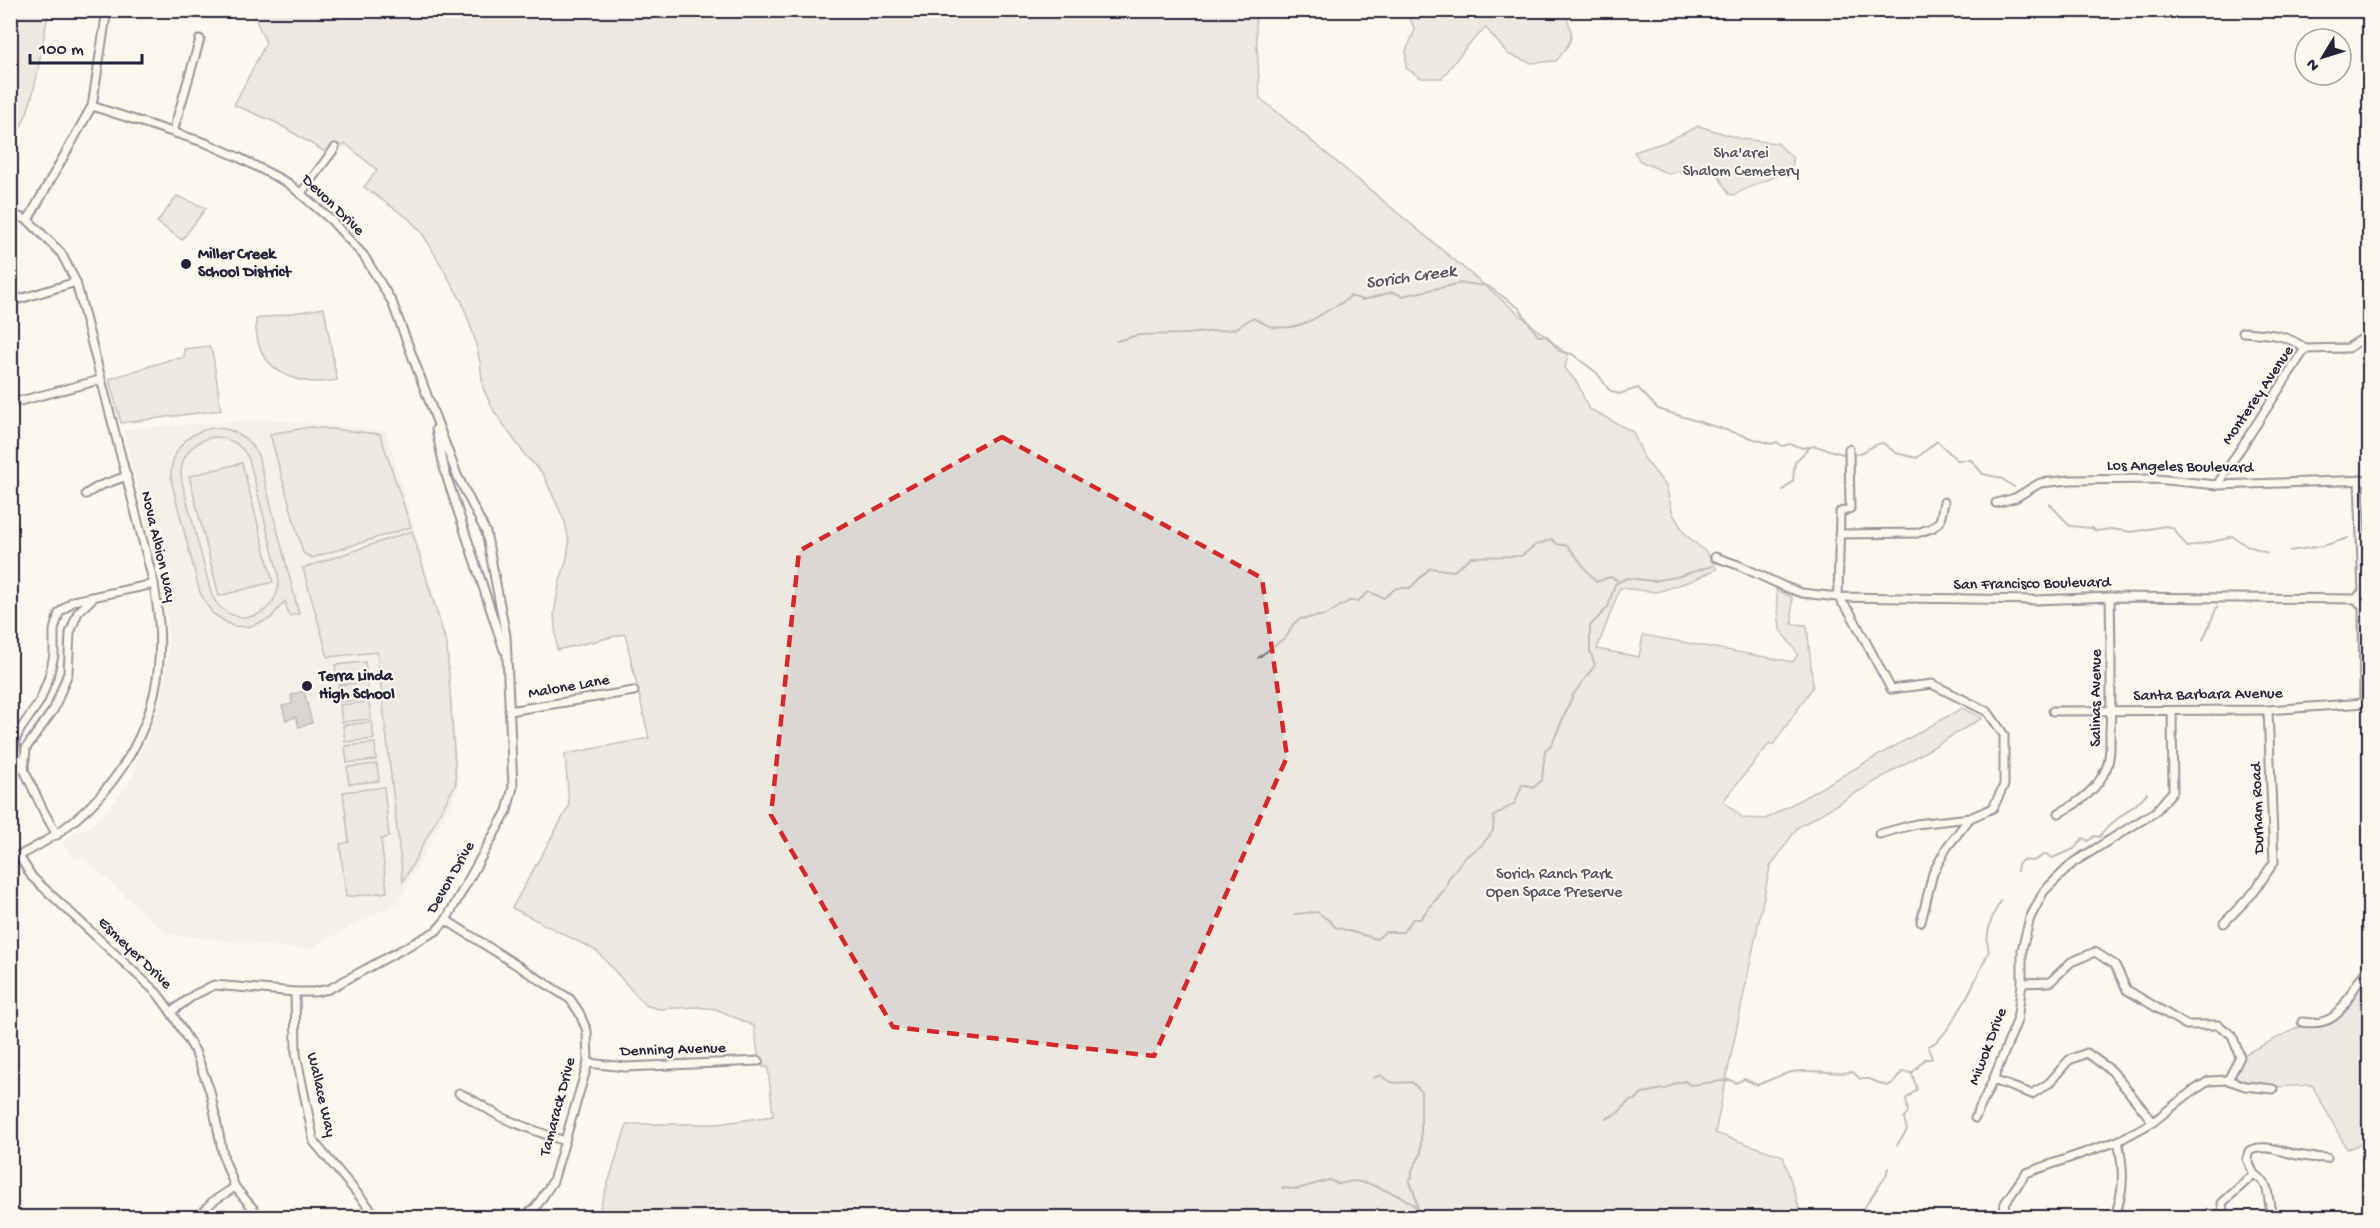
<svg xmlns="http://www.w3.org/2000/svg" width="2380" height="1228" font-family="'Gochi Hand',sans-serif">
	<rect width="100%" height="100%" fill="#fbf7ec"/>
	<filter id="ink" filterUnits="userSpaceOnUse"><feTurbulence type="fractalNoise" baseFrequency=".0167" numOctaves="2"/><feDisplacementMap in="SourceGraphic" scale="12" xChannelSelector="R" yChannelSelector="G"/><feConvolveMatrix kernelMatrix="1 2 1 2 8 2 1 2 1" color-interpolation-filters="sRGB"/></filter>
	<g filter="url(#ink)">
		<polygon fill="#ebe7df" points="267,419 386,431 448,642 459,789 399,902 307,950 167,934 81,857 74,860 62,842 75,832 88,828 103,815 135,774 137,759 147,740 161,700 166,672 169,649 165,597 123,429"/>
		<g fill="#dbd8d3" stroke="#7e7d87" stroke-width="1.5" fill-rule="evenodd">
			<path d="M11 10 49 11C38 56 38 105 11 144Z"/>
			<polygon points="252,11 1255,11 1260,98 1568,355 1565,368 1578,384 1588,408 1633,432 1644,458 1666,486 1673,514 1685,534 1706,552 1717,569 1691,581 1657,592 1620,588 1597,649 1639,657 1643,635 1793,662 1798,654 1780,630 1776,590 1792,597 1792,624 1807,625 1813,687 1773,745 1770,743 1723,801 1743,818 1766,819 1962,708 1982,718 1797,828 1770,867 1715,1133 1783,1156 1802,1217 597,1217 627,1124 717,1124 773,1116 768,1067 763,1067 759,1061 754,1026 716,1009 696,1007 659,1009 645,1005 597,951 512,908 569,806 565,754 649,738 625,634 557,650 554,614 559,585 567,558 569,542 565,522 543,474 525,455 494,411 483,388 480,362 474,336 462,302 434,253 422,233 409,219 364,187 377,170 346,144 335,148 330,155 275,122 234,105 266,43"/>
			<path d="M1406 11H1564C1576 37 1573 40 1556 61L1531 63 1508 54 1486 28 1467 46 1442 78H1421L1406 68V51L1415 30Z"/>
			<path d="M1699 126 1741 139 1777 143 1792 157 1793 164 1790 171C1771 179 1752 185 1734 195L1729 194 1716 172 1701 165 1669 174 1640 161 1634 152 1665 142Z"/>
			<polygon points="177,196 206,208 182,240 157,222"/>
			<path d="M324 308 337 380C294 388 253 369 256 319Z"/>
			<polygon points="209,346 213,356 221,410 121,423 109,379 172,359 184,358 184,349"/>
			<polygon points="310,427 380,434 411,527 312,558 303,553 270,434"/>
			<path d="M212 428C233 427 248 437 258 455L299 614 289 616 285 601 270 619 248 627 232 626 212 613 200 593 172 484C167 456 184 433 212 428ZM213 437C229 437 241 444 249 459L278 573C285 616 233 635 212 596L182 482C178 459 190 442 213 437Z"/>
			<polygon points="242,463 273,582 219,596 189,476"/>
			<polygon points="412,531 447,646 456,783 403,882 377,652 328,657 303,568"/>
			<polygon points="365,662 367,679 337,682 335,665"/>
			<polygon points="367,682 369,699 339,702 338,685"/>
			<polygon points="369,702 371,719 342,722 340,705"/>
			<polygon points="372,722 374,739 345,742 343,725"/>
			<polygon points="375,743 376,760 347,763 345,746"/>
			<polygon points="377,764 379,781 349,784 347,767"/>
			<polygon points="384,787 389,837 381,839 387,892 346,897 340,844 349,842 343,792"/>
			<polygon points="2369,967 2370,1137 2368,1142 2347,1149 2312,1085 2256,1088 2237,1081 2236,1074 2243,1055 2307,1023 2330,1019"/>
		</g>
		<polygon fill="#b1aeb0" stroke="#787681" stroke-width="1.5" points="304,691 312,723 299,727 296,717 286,720 282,706 292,704 291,695"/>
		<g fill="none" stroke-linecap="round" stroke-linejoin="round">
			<g stroke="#787681" stroke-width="2">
				<path d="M1117 341 1138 335 1187 334 1235 329 1252 318C1259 320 1266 326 1274 327 1294 330 1310 322 1327 311 1336 305 1342 305 1350 296L1363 300 1393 292 1402 296 1462 283 1488 286 1519 308 1538 336H1547L1559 351 1572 354 1597 373 1609 390 1619 394 1638 388 1658 409 1771 444 1777 442 1782 446 1790 444 1803 448 1815 446 1843 454"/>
				<path d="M1855 454C1866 453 1872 444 1883 443L1896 453 1917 458 1937 441 1957 460H1971L1983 474 2001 478 2014 487"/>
				<polyline points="1783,490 1793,481 1795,462 1810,447"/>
				<polyline points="2050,504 2070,526 2092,528 2096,531 2111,529 2132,532 2165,526 2173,528 2187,547 2225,539 2232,536 2244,544 2267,553"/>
				<polyline points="2289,551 2323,546 2348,538"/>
				<polyline points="2203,640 2217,607"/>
				<polyline points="1258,658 1287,636 1294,623 1300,619 1326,615 1349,601 1358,601 1369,592 1384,598 1396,588 1410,588 1430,568 1454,571 1471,557 1521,556 1536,545 1552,539 1557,544 1568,546 1596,582 1610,577 1617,580"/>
				<path d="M2017 871 2018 865 2022 860 2033 861 2046 854 2052 858 2074 849 2083 838 2088 841 2094 836 2099 837C2112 819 2133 810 2147 793"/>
				<polyline points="1295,914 1317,912 1330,921 1335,927 1377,939 1385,932 1403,932 1413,919 1420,919 1445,889 1449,878 1464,858 1481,846 1493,831 1494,816 1515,803 1522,785 1527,785 1533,788 1542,780 1545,750 1552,744 1573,695 1595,665 1590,651 1590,626 1608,607 1615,584 1627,578 1653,581 1676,577 1712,566"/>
				<path d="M1373 1078 1381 1075C1389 1085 1399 1083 1412 1082L1421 1091V1154L1412 1170V1177L1409 1180 1414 1192 1420 1218"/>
				<path d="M1606 1119 1619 1112 1629 1101 1635 1100 1642 1093C1651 1093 1658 1088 1666 1089L1674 1084 1685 1081 1690 1085 1730 1080 1736 1083 1744 1079 1757 1085C1769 1081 1780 1074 1792 1072 1812 1068 1833 1075 1853 1072L1860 1079H1869L1887 1086 1893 1083 1902 1072 1912 1073 1925 1059H1932L1928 1046C1948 1043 1980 971 1989 951 1984 936 1992 914 2001 901"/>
				<polyline points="1897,1145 1907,1130 1904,1118 1908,1112 1906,1099 1917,1089 1912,1074"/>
				<polyline points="1282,1188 1297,1189 1329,1180 1339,1184 1353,1181 1367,1183 1402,1197 1417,1208"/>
				<polyline points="1857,1218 1886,1176 1888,1168"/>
			</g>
			<g stroke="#22223b" stroke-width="11">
				<g id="minor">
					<polyline points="92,106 206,143 238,157 288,183 330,219 364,256 392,302 457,475 486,532 506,636 513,787 507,811 446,920 436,931 329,989 314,992 295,992 214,985 194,995 171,1012"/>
					<polyline points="173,132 200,39"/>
					<polyline points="301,193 335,148"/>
					<path d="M10 214 28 220 61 253 76 282 154 584C156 597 158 611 159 624 167 731 105 817 10 860"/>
					<polyline points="28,220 92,106 107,10"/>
					<polyline points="13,301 76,282"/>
					<path d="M2243 332C2265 334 2287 333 2305 349"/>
					<polyline points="2305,349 2348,348 2370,334"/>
					<polyline points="20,401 100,380"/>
					<polyline points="436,429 445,472 504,650"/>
					<polyline points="1849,449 1850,509 1840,512 1838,597 1851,614 1891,689 1932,684 1988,712 2004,735 2004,785 1993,808 1970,818 1947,847 1933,873 1921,922"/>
					<polyline points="2359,480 2363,593"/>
					<polyline points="2217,485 2305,349"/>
					<polyline points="86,494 99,486 127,476"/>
					<polyline points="1996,503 2015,498 2040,483 2070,480 2156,479 2217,485 2370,480"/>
					<polyline points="1839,534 1917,533 1932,528 1940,521 1944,502"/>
					<polyline points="1715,557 1738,565 1785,587 1802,593 1838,597 2037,600 2110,597 2358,599"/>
					<circle cx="2363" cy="599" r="5.5"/>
					<polyline points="509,711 634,691"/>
					<polyline points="2053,711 2268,710 2364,703 2363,604"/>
					<polyline points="24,770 26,748 54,709 68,673 70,633 78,612 92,599"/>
					<path d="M2059 813C2079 803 2097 790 2106 769 2111 758 2110 745 2110 733 2112 688 2111 642 2110 597"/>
					<polyline points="1879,834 1916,824 1970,818"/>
					<polyline points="57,835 44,812 17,755 15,741 20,730 40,701 49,677 54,655 54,630 59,613 73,601 154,584"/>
					<polyline points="19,856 32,877 157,993 171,1012 195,1051 210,1091 224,1159 235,1187 261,1218"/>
					<polyline points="446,920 570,999 579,1012 587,1031 588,1063 553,1181 536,1207 522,1218"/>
					<polyline points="2224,923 2254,892 2274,862 2268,710"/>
					<polyline points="2022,983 2050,982 2071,962 2095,952 2115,965 2127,990 2186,1025 2218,1025 2232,1035 2240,1057 2228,1080"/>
					<polyline points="295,992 296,1054 314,1142 378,1218"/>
					<path d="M2302 1022C2347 1029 2344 992 2370 967"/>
					<polyline points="588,1063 626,1067 759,1061"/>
					<polyline points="1993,1080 2032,1094 2049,1083 2069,1060 2087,1053 2112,1071 2153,1122"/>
					<polyline points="2228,1080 2245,1086 2273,1089"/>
					<path d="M459 1093C475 1100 486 1109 501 1117 522 1126 543 1134 565 1141"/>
					<polyline points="1975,1118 1993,1080 2017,1021 2022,983 2022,949 2030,918 2044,891 2074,862 2155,812 2173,791 2172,711"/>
					<polyline points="198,1218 212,1202 235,1187"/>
					<polyline points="2003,1218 2005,1203 2026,1173 2118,1141 2153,1122 2191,1092 2209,1081 2228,1080"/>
					<path d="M2114 1218C2125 1190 2124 1169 2118 1141"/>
					<polyline points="2224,1218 2222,1203 2254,1174"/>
					<path d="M2272 1218 2267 1189 2264 1182 2254 1174 2247 1159 2249 1151C2263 1143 2283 1152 2297 1155 2307 1157 2318 1158 2327 1158"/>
				</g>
			</g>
			<use href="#minor" stroke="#fbf7ec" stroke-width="7"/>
		</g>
	</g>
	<path d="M0 0H2380V1228H0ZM1002 437 1262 578 1287 757 1154 1056 893 1027 771 815 799 551Z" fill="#fbf7ec" fill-opacity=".55" fill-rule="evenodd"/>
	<path fill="none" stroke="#d62828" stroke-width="4.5" stroke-dasharray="12 8" stroke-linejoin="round" d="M1002 437 1262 578 1287 757 1154 1056 893 1027 771 815 799 551Z"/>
	<g fill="#22223b" stroke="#fbf7ec" stroke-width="2">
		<circle cx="186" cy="264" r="6"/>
		<circle cx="307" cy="686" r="6"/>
	</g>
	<g text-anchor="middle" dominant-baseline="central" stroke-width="4.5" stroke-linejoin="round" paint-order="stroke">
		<g font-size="16" fill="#505061" stroke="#fbf7ec">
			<text x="1741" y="154">Sha'arei<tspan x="1741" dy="18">Shalom Cemetery</tspan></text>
			<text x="1554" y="875">Sorich Ranch Park<tspan x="1554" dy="18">Open Space Preserve</tspan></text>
		</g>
		<g font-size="16" fill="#22223b" stroke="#fbf7ec">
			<text transform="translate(332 206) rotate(44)">Devon Drive</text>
			<text transform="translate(2259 396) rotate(-56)">Monterey Avenue</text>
			<text transform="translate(2180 468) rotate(1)">Los Angeles Boulevard</text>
			<text transform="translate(157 547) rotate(77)">Nova Albion Way</text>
			<text transform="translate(2032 585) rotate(-1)">San Francisco Boulevard</text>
			<text transform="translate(569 688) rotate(-10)">Malone Lane</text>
			<text transform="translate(2208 696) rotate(-1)">Santa Barbara Avenue</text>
			<text transform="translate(2097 698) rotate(-90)">Salinas Avenue</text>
			<text transform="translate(2259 808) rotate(-92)">Durham Road</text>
			<text transform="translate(452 878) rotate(-60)">Devon Drive</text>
			<text transform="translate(134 954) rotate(44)">Esmeyer Drive</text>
			<text transform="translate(1989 1047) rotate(-69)">Miwok Drive</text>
			<text transform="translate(673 1051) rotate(-2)">Denning Avenue</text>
			<text transform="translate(320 1095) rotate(77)">Wallace Way</text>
			<text transform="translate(559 1107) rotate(-75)">Tamarack Drive</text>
		</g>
		<g font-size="16" font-weight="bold" fill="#22223b" stroke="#fbf7ec" text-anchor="start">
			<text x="198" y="255">Miller Creek<tspan x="198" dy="18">School District</tspan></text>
			<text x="319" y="677">Terra Linda<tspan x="319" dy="18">High School</tspan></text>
		</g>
		<g font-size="18" font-style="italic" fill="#545364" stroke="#fbf7ec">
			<text transform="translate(1411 278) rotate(-8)">Sorich Creek</text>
		</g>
	</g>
	<rect width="2380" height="1228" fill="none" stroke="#fbf7ec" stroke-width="36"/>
	<rect x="18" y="18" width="2344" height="1192" fill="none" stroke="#22223b" stroke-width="2" filter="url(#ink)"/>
	<g transform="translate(2323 57) rotate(232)"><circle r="28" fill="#fbf7ec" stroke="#a4a2a5" stroke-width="1.5"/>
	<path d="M0-4.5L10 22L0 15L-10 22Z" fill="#22223b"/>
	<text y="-9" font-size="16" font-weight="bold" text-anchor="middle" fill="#22223b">N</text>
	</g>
	<path d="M30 54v9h112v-9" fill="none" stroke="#22223b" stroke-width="3"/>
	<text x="39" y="54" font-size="18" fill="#22223b" stroke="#fbf7ec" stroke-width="4.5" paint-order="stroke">100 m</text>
</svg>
